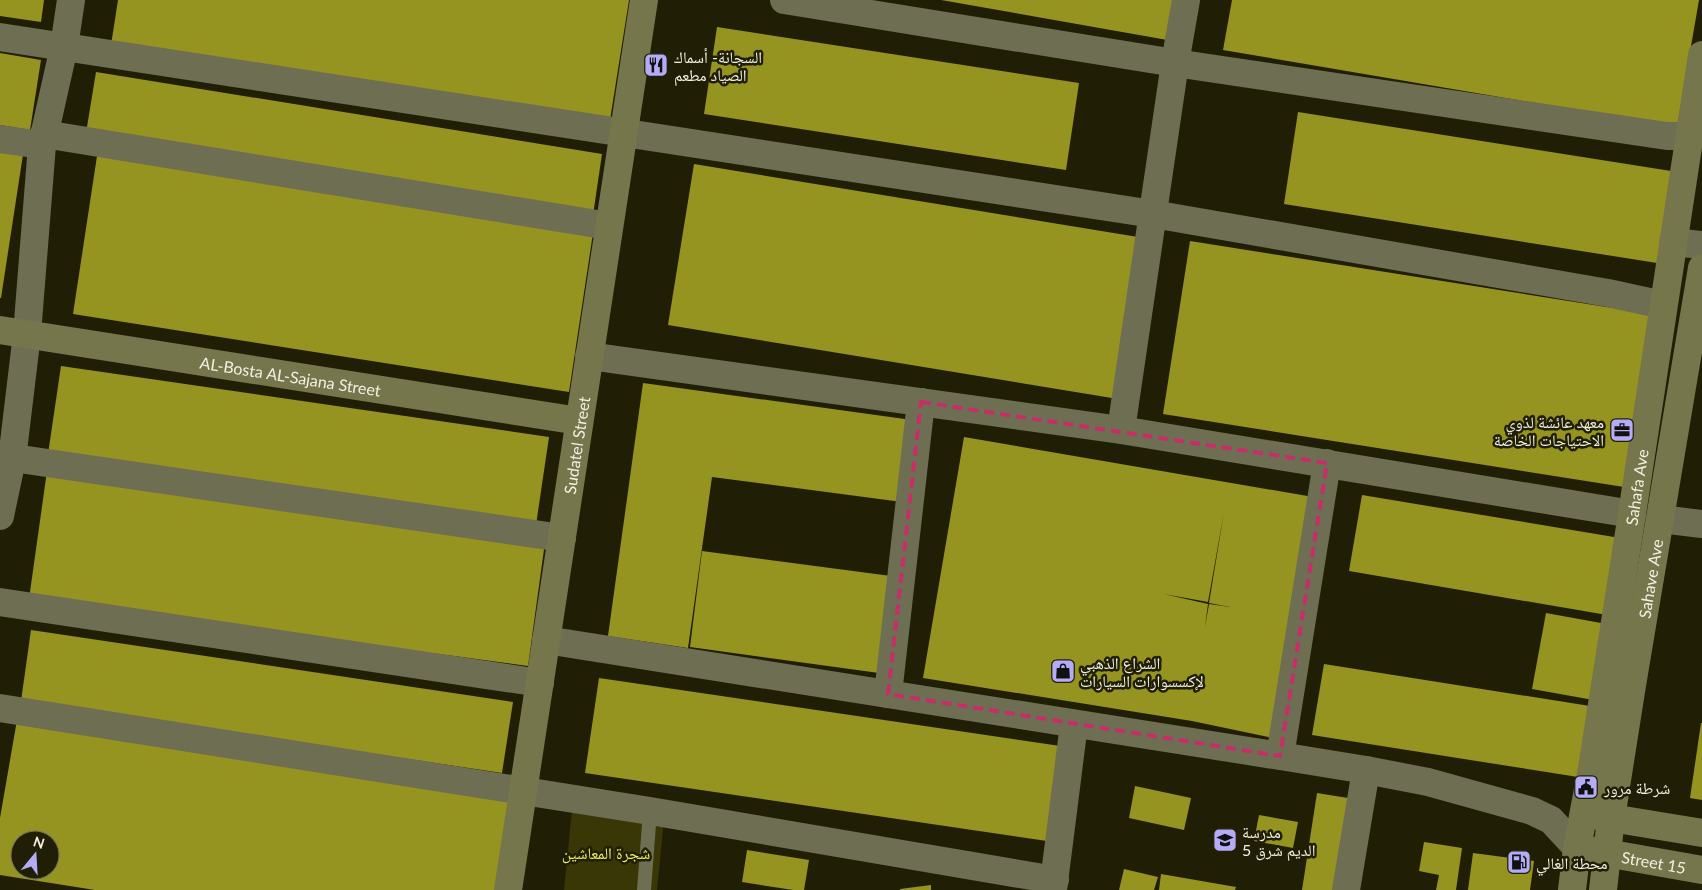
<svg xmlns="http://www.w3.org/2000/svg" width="1702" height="890" font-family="Lato,'Noto Naskh Arabic',sans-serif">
	<rect width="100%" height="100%" fill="#201f06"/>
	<polygon fill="#383705" points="572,810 664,819 657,890 564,890"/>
	<g fill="#959421" fill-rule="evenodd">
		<polygon points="0,0 44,0 41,22 0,16"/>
		<polygon points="118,0 629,0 610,120 111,45"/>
		<polygon points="941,0 1180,0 1173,41"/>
		<polygon points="1232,0 1699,0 1677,127 1223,50"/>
		<polygon points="717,27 1079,83 1066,170 704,114"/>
		<polygon points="0,53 41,60 30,130 0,125"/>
		<polygon points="96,72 602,154 593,215 86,133"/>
		<polygon points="1298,112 1671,171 1657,263 1284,204"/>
		<polygon points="0,144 24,148 1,298 0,298"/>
		<polygon points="97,156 593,233 569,392 73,314"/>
		<polygon points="694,164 1144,238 1118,399 668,325"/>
		<polygon points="1190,241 1651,314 1624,487 1163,414"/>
		<polygon points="61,366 549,437 536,525 48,454"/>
		<polygon points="643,383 912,420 902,502 712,477 688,648 608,636"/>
		<path d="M964 437 1319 498 1278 739 1192 721 923 678ZM1224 512 1209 603 1230 607 1209 604 1205 627 1208 604 1164 594 1208 602Z"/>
		<polygon points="47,471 545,542 528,666 29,599"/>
		<polygon points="1362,495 1626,539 1613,616 1349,571"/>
		<polygon points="702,551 891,576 879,673 690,647"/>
		<polygon points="1546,613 1612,625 1599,701 1532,689"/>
		<polygon points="31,630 513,702 502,773 21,701"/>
		<polygon points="1324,664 1590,706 1578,777 1312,735"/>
		<polygon points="599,678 1067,747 1054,842 585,773"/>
		<path d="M17 720 509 797 495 890H95L0 875V818ZM20 840H50V870H20Z"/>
		<polygon points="1701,723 1702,723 1702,800 1690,798"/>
		<polygon points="1135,786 1191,798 1184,830 1129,818"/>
		<polygon points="1317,793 1348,798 1334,890 1302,890"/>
		<polygon points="1259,815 1298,822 1293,848 1254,841"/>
		<polygon points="1424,842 1462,848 1456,890 1436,890 1439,875 1419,871"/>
		<polygon points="747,850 809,860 804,890 793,890 742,882"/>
		<polygon points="1473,853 1534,861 1530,890 1468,890"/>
		<polygon points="1124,869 1158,877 1154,890 1119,890"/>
		<polygon points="1161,874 1236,887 1235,890 1159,890"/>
		<polygon points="931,885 931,890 900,890 900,889"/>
	</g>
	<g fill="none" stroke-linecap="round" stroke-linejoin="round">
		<polyline stroke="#6e6e53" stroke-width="14" points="644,890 650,811"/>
		<g stroke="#6e6e53" stroke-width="28">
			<polyline points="784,0 1175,63 1667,136 1690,136"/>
			<polyline points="0,37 1153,214 1608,293 1663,305"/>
			<polyline points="44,134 609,226"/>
			<polyline points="0,139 42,145"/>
			<polyline points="1673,242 1702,245"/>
			<polyline points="589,356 1121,430 1632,514"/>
			<polyline points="1121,430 1175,63 1186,0"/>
			<polyline points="0,456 562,538"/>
			<polyline points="0,516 12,459 27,334 42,145 64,47 71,0"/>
			<polyline points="1661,519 1702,524"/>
			<polyline points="0,602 540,683"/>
			<polyline points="546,640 1280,756 1366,770 1428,782 1532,811 1551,820 1577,848"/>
			<polyline points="888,694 921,402"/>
			<polyline points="0,708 650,811 1055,880"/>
			<polyline points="1280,756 1327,463"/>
			<polyline points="1053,890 1074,724"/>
			<polyline points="1346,890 1366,770"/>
		</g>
		<g stroke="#76764d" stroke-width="28">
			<path id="s1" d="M0 330 579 421"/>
			<polyline points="1593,815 1702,833"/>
			<path id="s2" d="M1589 850 1702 870"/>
			<path id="s3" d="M508 890 644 0"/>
			<path id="s4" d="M1572 890 1577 848 1592 768 1632 514 1702 55"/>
			<path id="s5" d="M1603 890 1611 818 1632 685 1702 268"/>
		</g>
	</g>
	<path fill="none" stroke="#c72e68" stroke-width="4" stroke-dasharray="10 6" stroke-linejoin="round" d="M921 402 1327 463 1280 756 888 694Z"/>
	<defs>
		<g id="restaurant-square" transform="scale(1.25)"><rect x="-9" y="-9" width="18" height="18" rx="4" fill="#b5acf8" stroke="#201f06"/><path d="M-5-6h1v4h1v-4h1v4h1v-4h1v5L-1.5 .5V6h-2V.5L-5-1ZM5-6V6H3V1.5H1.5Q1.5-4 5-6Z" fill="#111"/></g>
		<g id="office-square" transform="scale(1.25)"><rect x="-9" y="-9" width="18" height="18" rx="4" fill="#b5acf8" stroke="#201f06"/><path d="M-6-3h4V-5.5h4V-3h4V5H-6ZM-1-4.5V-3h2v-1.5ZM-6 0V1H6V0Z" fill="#111"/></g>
		<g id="shop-square" transform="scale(1.25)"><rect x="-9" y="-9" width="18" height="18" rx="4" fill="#b5acf8" stroke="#201f06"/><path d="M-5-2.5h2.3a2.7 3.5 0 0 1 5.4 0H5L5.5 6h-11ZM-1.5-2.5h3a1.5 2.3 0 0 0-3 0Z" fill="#111"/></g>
		<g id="civic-square" transform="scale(1.25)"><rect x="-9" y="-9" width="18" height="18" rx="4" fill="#b5acf8" stroke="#201f06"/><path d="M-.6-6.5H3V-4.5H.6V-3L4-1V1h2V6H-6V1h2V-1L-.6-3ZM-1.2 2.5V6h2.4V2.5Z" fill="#111"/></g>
		<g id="school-square" transform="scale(1.25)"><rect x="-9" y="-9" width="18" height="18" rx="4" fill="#b5acf8" stroke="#201f06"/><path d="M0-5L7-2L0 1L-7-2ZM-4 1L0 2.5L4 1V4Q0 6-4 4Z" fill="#111"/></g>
		<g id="fuel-square" transform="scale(1.25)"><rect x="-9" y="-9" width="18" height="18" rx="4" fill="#b5acf8" stroke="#201f06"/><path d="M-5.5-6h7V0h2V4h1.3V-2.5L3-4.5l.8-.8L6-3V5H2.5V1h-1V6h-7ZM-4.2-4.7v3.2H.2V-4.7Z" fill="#111"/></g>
	</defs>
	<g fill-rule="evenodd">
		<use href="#restaurant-square" x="656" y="65"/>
		<use href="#office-square" x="1622" y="430"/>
		<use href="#shop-square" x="1063" y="671"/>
		<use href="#civic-square" x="1586" y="787"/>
		<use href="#school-square" x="1225" y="840"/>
		<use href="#fuel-square" x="1519" y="862"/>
	</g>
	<g text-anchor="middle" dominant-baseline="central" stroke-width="5" stroke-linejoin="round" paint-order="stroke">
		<g font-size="16" fill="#f1f1e2" stroke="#201f06" text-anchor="start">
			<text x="674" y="56">السجانة- أسماك<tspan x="674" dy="18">الصياد مطعم</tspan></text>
			<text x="1604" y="421" text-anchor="end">معهد عائشة لذوي<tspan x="1604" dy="18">الاحتياجات الخاصة</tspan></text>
			<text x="1080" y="662">الشراع الذهبي<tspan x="1080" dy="18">لإكسسوارات السيارات</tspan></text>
			<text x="1604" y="787">شرطة مرور</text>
			<text x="1242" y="831">مدرسة<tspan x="1242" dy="18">الديم شرق 5</tspan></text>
			<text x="1536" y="862">محطة الغالي</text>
		</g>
		<g font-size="16" fill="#f1f1e2" stroke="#201f06">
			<text stroke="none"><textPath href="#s1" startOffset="294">AL-Bosta AL-Sajana Street</textPath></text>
			<text stroke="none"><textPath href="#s3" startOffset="450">Sudatel Street</textPath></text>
			<text stroke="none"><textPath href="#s4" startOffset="408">Sahafa Ave</textPath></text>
			<text stroke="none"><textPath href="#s5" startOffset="315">Sahave Ave</textPath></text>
			<text stroke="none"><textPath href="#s2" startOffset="66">Street 15</textPath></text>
		</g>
		<g font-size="16" fill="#eded61" stroke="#201f06">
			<text x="606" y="852">شجرة المعاشين</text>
		</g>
	</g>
	<g transform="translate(35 855) rotate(18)"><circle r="24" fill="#201f06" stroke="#74735e"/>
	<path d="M0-4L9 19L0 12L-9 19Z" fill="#b5acf8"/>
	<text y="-8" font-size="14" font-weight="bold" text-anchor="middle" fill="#f1f1e2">N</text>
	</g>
</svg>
